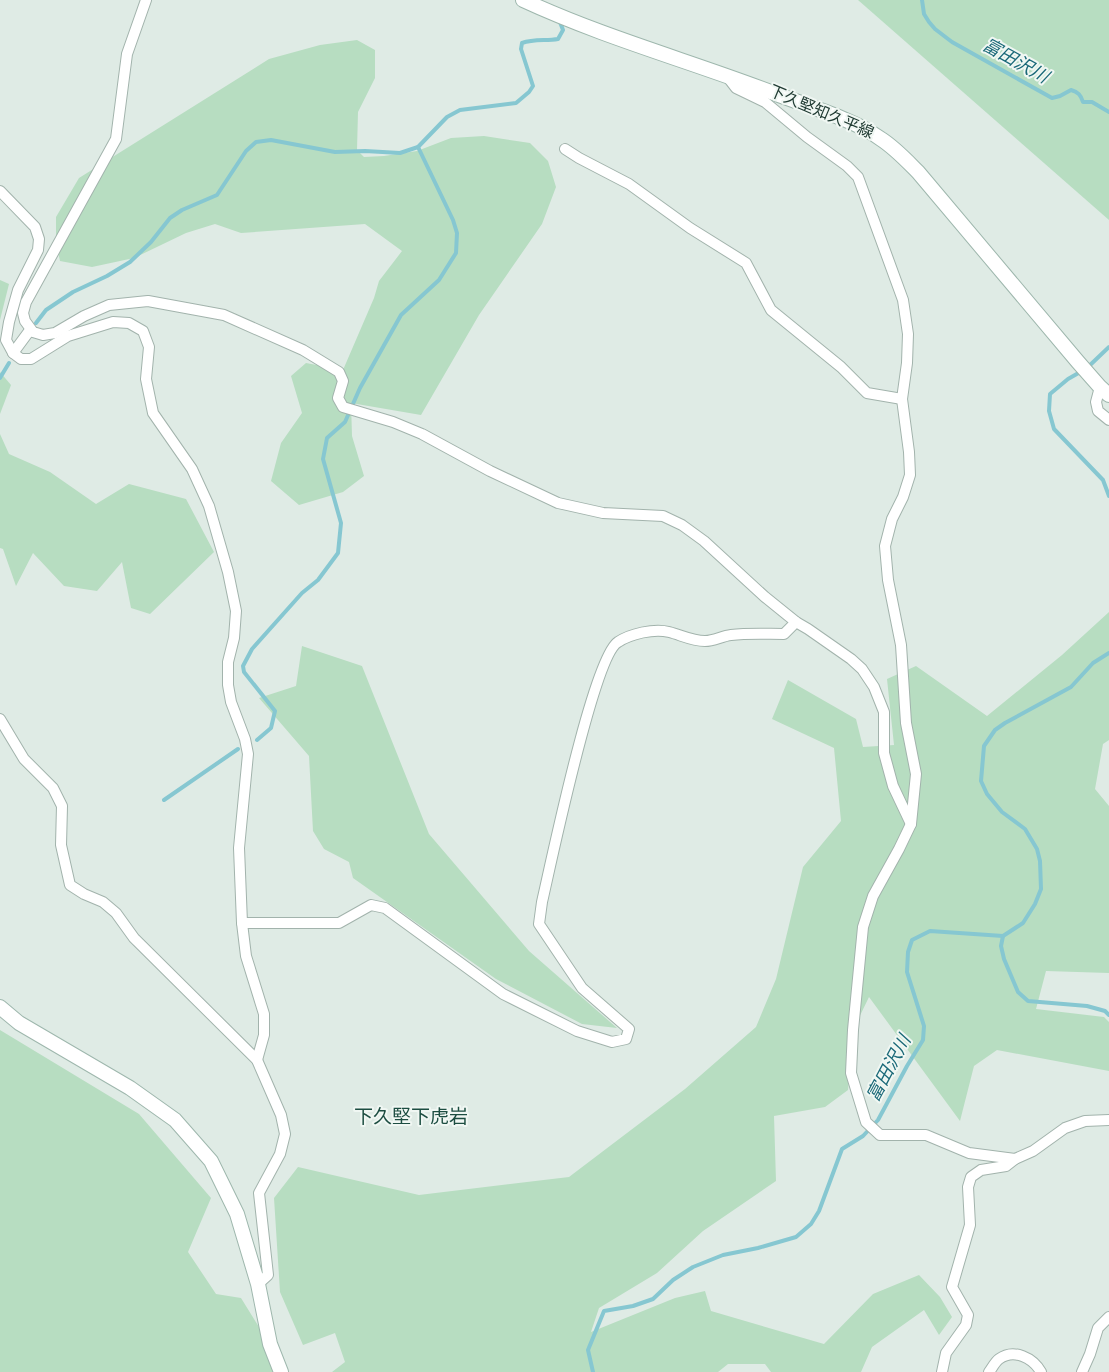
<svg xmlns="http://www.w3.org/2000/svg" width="1109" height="1372" font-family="Overpass,'Noto Sans JP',sans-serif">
	<rect width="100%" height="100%" fill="#dfebe5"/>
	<g fill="#b7ddc1">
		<polygon points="859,0 1109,0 1109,220 858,0"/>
		<polygon points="357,40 375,50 375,78 358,112 357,150 364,157 384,156 417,151 451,138 484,136 530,143 548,161 556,187 542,224 479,315 421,415 351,403 352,436 364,476 343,492 299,505 271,481 281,443 302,413 291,376 306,363 343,370 374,298 379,281 402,251 365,224 241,233 215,224 186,233 134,258 92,267 60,261 56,242 56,217 79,178 269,59 320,45"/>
		<polygon points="0,280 9,284 0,320"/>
		<polygon points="0,372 11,385 0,414"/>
		<polygon points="0,434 9,454 50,472 96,504 129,484 186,499 214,552 150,614 131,608 122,562 97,591 64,586 33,553 16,586 3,549 0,548"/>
		<polygon points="1109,612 1109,740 1103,744 1095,789 1109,806 1109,973 1046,971 1036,1009 1104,1017 1109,1022 1109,1071 997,1050 974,1066 960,1121 869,997 853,1030 848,1090 825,1107 774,1116 776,1181 703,1231 657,1273 599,1308 591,1332 675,1298 705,1291 711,1311 824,1344 873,1294 919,1275 940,1297 952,1317 939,1335 924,1310 872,1347 861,1372 771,1372 765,1364 728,1364 718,1372 332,1372 345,1362 335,1333 303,1345 280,1292 274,1198 298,1167 419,1195 569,1177 685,1089 756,1027 776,979 803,867 841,821 834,748 772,719 788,680 856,719 863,747 894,745 887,679 916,666 987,716 1062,655"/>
		<polygon points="302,646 362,666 429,834 529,951 617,1028 582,1024 496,979 353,878 349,862 324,849 313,831 309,756 259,698 296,686"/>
		<polygon points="0,1030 139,1114 211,1198 188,1252 216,1294 241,1298 287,1372 0,1372"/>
	</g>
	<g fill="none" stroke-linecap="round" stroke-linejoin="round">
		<g stroke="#86c7d1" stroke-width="4">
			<path d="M922 0 924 14 929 22 935 29 952 42 1052 98 1060 96 1071 90C1078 92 1081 95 1083 102H1092L1109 112"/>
			<path d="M36 323 46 310 73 292 107 276 130 262 151 242 170 218 182 210 217 195 246 151 256 142 271 140 335 152 365 151 400 153 418 147 447 117 460 110 516 103 529 92 533 86 521 49 522 43C534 39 546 41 558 39L563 30 560 22"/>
			<polyline points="1088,367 1109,347"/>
			<polyline points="1082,371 1068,379 1050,394 1049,411 1054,429 1103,480 1109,496"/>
			<polyline points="0,378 9,363"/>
			<polyline points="257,740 271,728 275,711 244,672 243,666 252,649 302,593 318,580 338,553 341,523 323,459 327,438 345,422 360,388 401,315 439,280 456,253 457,233 453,220 418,147"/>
			<polyline points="164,800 238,749"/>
			<polyline points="1003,936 1001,946 1004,959 1018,992 1028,1001 1087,1006 1105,1011 1109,1015"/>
			<polyline points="593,1372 588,1350 604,1311 633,1306 653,1299 673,1280 693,1267 723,1255 758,1248 796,1237 811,1224 819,1211 842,1149 863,1136 878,1120 907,1066 923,1040 924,1026 907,972 908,952 912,940 930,931 1003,936 1023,923 1035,904 1041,889 1040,861 1037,849 1025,829 1002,812 987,794 981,781 984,746 995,730 1005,723 1071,687 1093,663 1109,653"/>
		</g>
		<g stroke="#a2b3ac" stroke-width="12">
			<g id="street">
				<polyline points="146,0 127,54 116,139 26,302 23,313 25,321 33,332 43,335 55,333 84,316 109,305 148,301 224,315 303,350 339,372 343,381 338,398 343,407 393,422 422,434 490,471 558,503 603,513 663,516 682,525 704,541 765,597 796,622 808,629 851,659 862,669 874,687 884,712 884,753 893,786 911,824"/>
				<polyline points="726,75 736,88 765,102 807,137 847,166 858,177 903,300 908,334 907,363 902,399 909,452 910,475 903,497 892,519 885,546 888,580 901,645 906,723 916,774 911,824 899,849 873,896 863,927 853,1030 851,1073 866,1122 880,1135 926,1135 969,1153 1015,1159"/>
				<polyline points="565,149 579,158 629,184 690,228 746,263 771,310 841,367 867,393 902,399"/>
				<polyline points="0,191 35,227 39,239 38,250 18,290 9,322 6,340 13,353 21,359 31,359 68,336 113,322 129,323 143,331 149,347 146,379 153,413 192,469 209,506 228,572 236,611 234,638 228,662 228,685 231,702 245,739 248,754 239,848 242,923 246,956 264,1014 264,1035 257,1060"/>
				<polyline points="13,353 30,330"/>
				<polyline points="1100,387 1096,402 1098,411 1109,420"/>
				<polyline points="0,719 24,759 53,788 62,806 61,845 70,885 84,894 103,902 116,913 134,938 257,1060 281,1115 285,1134 280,1154 259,1193 268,1275 258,1284"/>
				<path d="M242 923H339L371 905 385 908 503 994 577 1031 612 1042 626 1039 629 1029 582 988 539 924 542 902C551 863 594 656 618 642 630 634 654 628 669 632 681 635 692 641 705 641 714 641 722 636 731 635 748 633 766 634 784 634L796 622"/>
				<polyline points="942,1372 946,1353 966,1325 968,1315 952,1287 970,1225 968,1187 971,1177 981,1170 1006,1166 1015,1159 1033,1151 1065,1128 1085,1121 1109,1120"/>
				<path d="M989 1372C992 1368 995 1362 999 1359 1014 1348 1033 1358 1041 1372"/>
				<polyline points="1082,1372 1090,1354 1098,1328 1109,1317"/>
			</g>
		</g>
		<g stroke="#9eb7ad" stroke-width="16">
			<g id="secondary">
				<path d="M523 0C605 38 693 62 776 94 808 106 855 120 881 139 895 148 906 160 918 172L1078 362 1100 387 1109 395"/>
				<polyline points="0,1007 19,1023 130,1088 175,1120 211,1161 237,1214 258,1284 270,1344 281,1372"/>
			</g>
		</g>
		<use href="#street" stroke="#fff" stroke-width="10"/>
		<use href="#secondary" stroke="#fff" stroke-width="14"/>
	</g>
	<g text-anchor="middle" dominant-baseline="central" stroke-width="4" stroke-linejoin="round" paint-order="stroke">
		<g font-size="16" fill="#203b33" stroke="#f0f7f3">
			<text transform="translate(821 113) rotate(23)">下久堅知久平線</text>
		</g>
		<g font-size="18" font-style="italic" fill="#1a6978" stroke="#f0f7f3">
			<text transform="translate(1015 62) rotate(29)">富田沢川</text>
			<text transform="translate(890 1069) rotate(-62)">富田沢川</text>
		</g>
		<g font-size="19" fill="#1c4d41" stroke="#f0f7f3">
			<text x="411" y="1118">下久堅下虎岩</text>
		</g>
	</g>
</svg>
